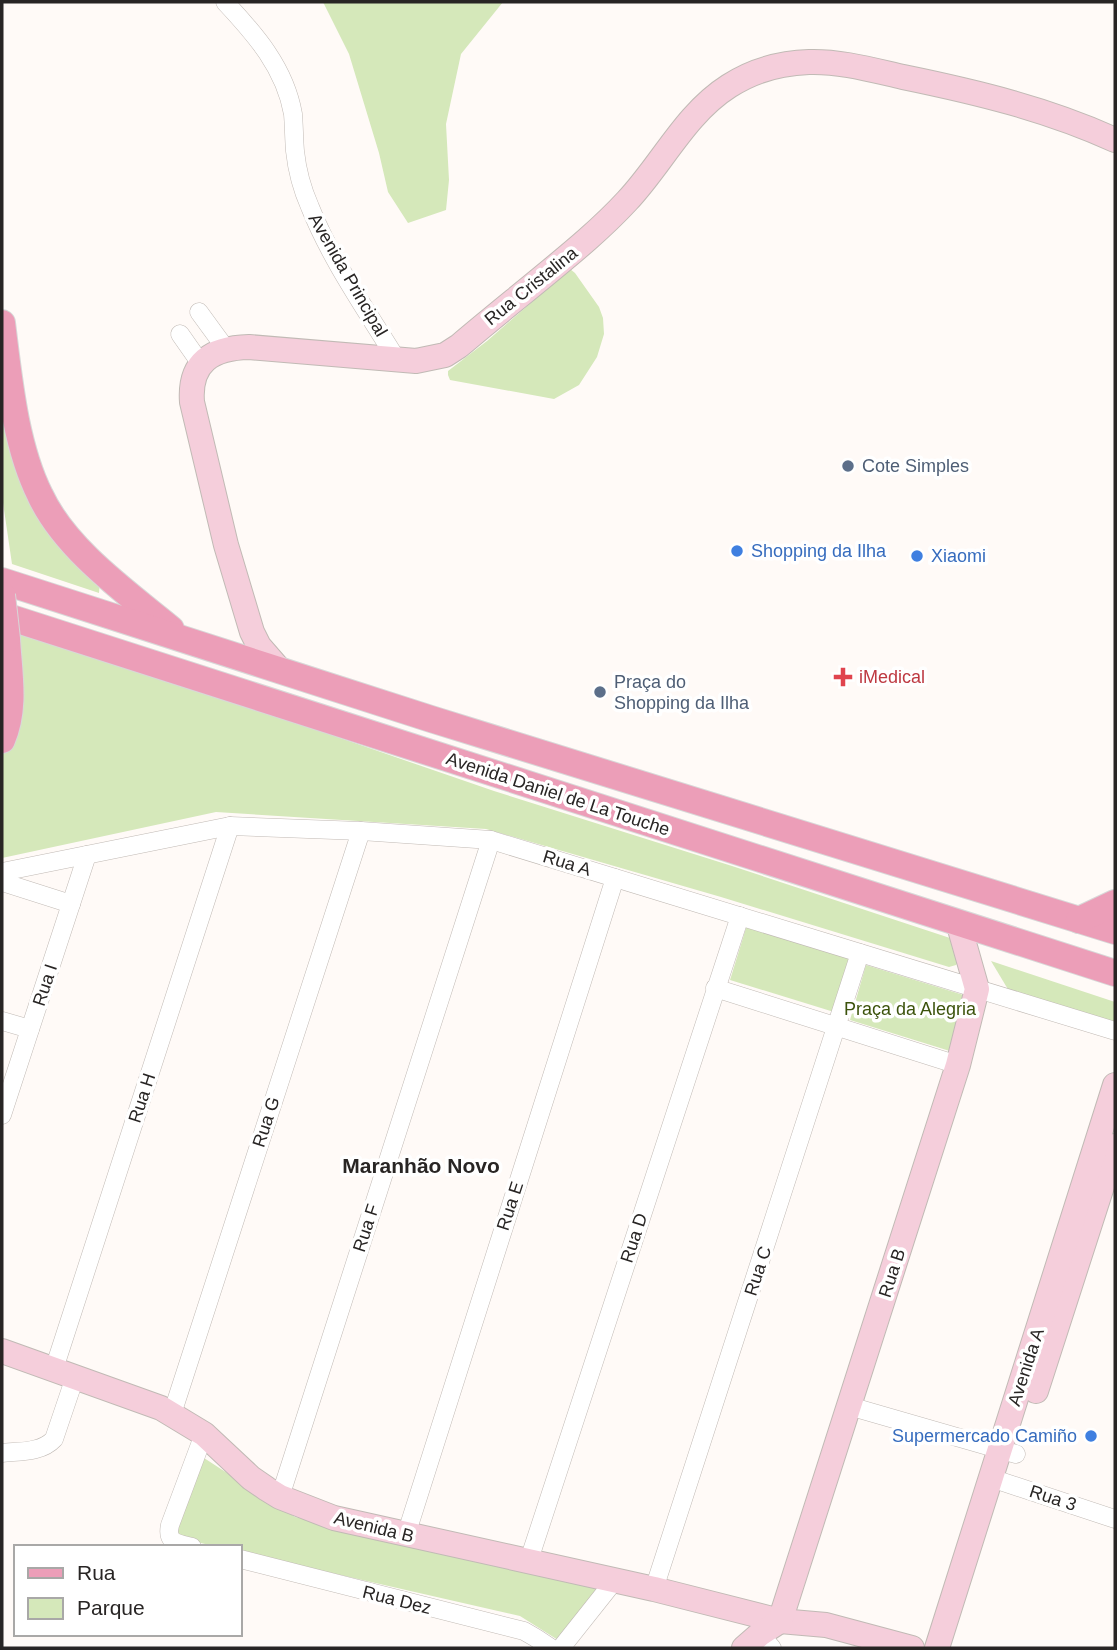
<svg xmlns="http://www.w3.org/2000/svg" width="1117" height="1650" font-family="Helvetica,sans-serif">
	<rect width="100%" height="100%" fill="#fffaf7"/>
	<g fill="#d5e8ba">
		<polygon points="323,2 503,2 461,54 446,124 449,180 446,210 408,223 388,192 379,153 349,54"/>
		<polygon points="570,269 575,273 599,307 603,318 604,334 597,357 579,385 554,399 450,380 448,375 448,371 487,341"/>
		<polygon points="2,377 8,428 100,580 99,593 12,564 2,496"/>
		<polygon points="12,625 494,791 732,866 950,938 957,946 960,960 956,965 949,967 721,897 486,829 216,812 2,858 2,754 8,746"/>
		<polygon points="747,925 850,956 834,1012 730,980"/>
		<polygon points="991,961 1115,1002 1115,1023 1009,991"/>
		<polygon points="866,965 970,997 953,1052 850,1020"/>
		<polygon points="204,1458 295,1517 599,1588 558,1640 520,1616 240,1552 240,1547 218,1547 171,1536"/>
	</g>
	<g fill="none" stroke-linecap="round" stroke-linejoin="round">
		<g stroke="#c1bab5" stroke-width="19">
			<g id="street">
				<path d="M225 2C255 34 285 68 293 114 294 126 294 139 295 151 297 170 302 189 310 207 331 260 367 311 397 360"/>
				<polyline points="199,312 226,349"/>
				<polyline points="180,334 201,364"/>
				<polyline points="2,872 230,826 361,831 491,840 1115,1031"/>
				<polyline points="2,882 71,904"/>
				<polyline points="715,988 958,1065"/>
				<polyline points="2,1021 30,1029"/>
				<polyline points="2,1115 87,855"/>
				<polyline points="54,1369 230,826"/>
				<polyline points="849,1406 1016,1454"/>
				<polyline points="172,1414 361,831"/>
				<path d="M2 1453C19 1451 41 1453 54 1439L75 1377"/>
				<polyline points="991,1478 1115,1519"/>
				<polyline points="280,1497 491,840"/>
				<polyline points="406,1535 615,878"/>
				<path d="M192 1547C177 1543 166 1543 170 1525L204 1434"/>
				<polyline points="240,1559 524,1631 536,1638 551,1648"/>
				<polyline points="529,1560 740,916"/>
				<polyline points="654,1589 860,953"/>
				<polyline points="760,1634 772,1648"/>
				<polyline points="561,1648 615,1580"/>
			</g>
		</g>
		<g stroke="#c1bab5" stroke-width="26">
			<g id="secondary">
				<path d="M279 669 259 646 252 632 226 545 192 402C189 362 212 348 249 347L416 361 445 355 459 346C487 322 516 299 545 275 573 252 602 228 627 201 662 164 685 114 729 86 752 71 781 63 809 62 840 61 872 70 903 77 976 92 1047 109 1115 140"/>
				<polyline points="2,1351 161,1408 204,1434 251,1478 267,1489 280,1497 334,1518 654,1589 780,1621 826,1625 912,1648"/>
				<polyline points="1036,1391 1115,1146"/>
				<polyline points="780,1621 958,1065 977,989 958,922"/>
				<polyline points="744,1648 760,1634 780,1621"/>
				<polyline points="937,1648 1115,1085"/>
			</g>
		</g>
		<g stroke="#d8d8d8" stroke-width="28">
			<g id="primary">
				<path d="M2 323C9 378 15 445 40 495 65 549 126 592 171 629"/>
				<polyline points="2,581 431,719 1115,931"/>
				<polyline points="2,615 1115,973"/>
				<path d="M2 740C16 708 9 674 7 639"/>
				<polyline points="1079,920 1115,903"/>
			</g>
		</g>
		<use href="#street" stroke="#fff" stroke-width="18"/>
		<use href="#secondary" stroke="#f5cedb" stroke-width="24"/>
		<use href="#primary" stroke="#ec9eb8" stroke-width="26"/>
		<g stroke="#d8d8d8" stroke-width="28" stroke-linecap="butt">
			<polyline id="primary-bridge" points="2,595 7,639"/>
		</g>
		<use href="#primary-bridge" stroke="#ec9eb8" stroke-width="26"/>
	</g>
	<g fill="#5c6f8a" stroke="#fff" stroke-width="2.5">
		<circle cx="848" cy="466" r="7"/>
		<circle cx="600" cy="692" r="7"/>
	</g>
	<g fill="#3f7fe0" stroke="#fff" stroke-width="2.5">
		<circle cx="737" cy="551" r="7"/>
		<circle cx="917" cy="556" r="7"/>
		<circle cx="1091" cy="1436" r="7"/>
	</g>
	<path fill="#e0444e" stroke="#fff" stroke-width="2.5" d="M839.5 666.5h7v7h7v7h-7v7h-7v-7h-7v-7h7z"/>
	<g text-anchor="middle" dominant-baseline="central" stroke-width="7" stroke-linejoin="round" paint-order="stroke">
		<g font-size="18" fill="#282524" stroke="#fff">
			<text transform="translate(348 275) rotate(60)">Avenida Principal</text>
			<text transform="translate(531 286) rotate(-39)">Rua Cristalina</text>
			<text transform="translate(558 794) rotate(18)">Avenida Daniel de La Touche</text>
			<text transform="translate(567 863) rotate(17)">Rua A</text>
			<text transform="translate(45 985) rotate(-72)">Rua I</text>
			<text transform="translate(142 1098) rotate(-72)">Rua H</text>
			<text transform="translate(266 1122) rotate(-72)">Rua G</text>
			<text transform="translate(510 1206) rotate(-72)">Rua E</text>
			<text transform="translate(366 1228) rotate(-72)">Rua F</text>
			<text transform="translate(634 1238) rotate(-72)">Rua D</text>
			<text transform="translate(758 1271) rotate(-72)">Rua C</text>
			<text transform="translate(892 1273) rotate(-72)">Rua B</text>
			<text transform="translate(1026 1367) rotate(-72)">Avenida A</text>
			<text transform="translate(1053 1498) rotate(18)">Rua 3</text>
			<text transform="translate(374 1527) rotate(14)">Avenida B</text>
			<text transform="translate(397 1600) rotate(14)">Rua Dez</text>
		</g>
		<g font-size="18" fill="#4e5e75" stroke="#fff" text-anchor="start">
			<text x="862" y="466">Cote Simples</text>
			<text x="614" y="682">Praça do<tspan x="614" dy="21">Shopping da Ilha</tspan></text>
		</g>
		<g font-size="18" fill="#366cbe" stroke="#fff" text-anchor="start">
			<text x="751" y="551">Shopping da Ilha</text>
			<text x="931" y="556">Xiaomi</text>
			<text x="1077" y="1436" text-anchor="end">Supermercado Camiño</text>
		</g>
		<g font-size="18" fill="#be3a42" stroke="#fff" text-anchor="start">
			<text x="859" y="677">iMedical</text>
		</g>
		<g font-size="18" fill="#3c530c" stroke="#fff">
			<text x="910" y="1009">Praça da Alegria</text>
		</g>
		<g font-size="21" font-weight="bold" fill="#282524" stroke="#fff">
			<text x="421" y="1165">Maranhão Novo</text>
		</g>
	</g>
	<rect width="1117" height="1650" fill="none" stroke="#282524" stroke-width="7"/>
	<rect x="14" y="1545" width="228" height="91" fill="#ffffff" stroke="#a9a8a7" stroke-width="2"/>
	<rect x="28" y="1568" width="35" height="10" fill="#ec9eb8" stroke="#a9a8a7" stroke-width="2"/>
	<text x="77" y="1580" font-size="21" fill="#282524">Rua</text>
	<rect x="28" y="1598" width="35" height="21" fill="#d5e8ba" stroke="#a9a8a7" stroke-width="2"/>
	<text x="77" y="1615" font-size="21" fill="#282524">Parque</text>
</svg>
